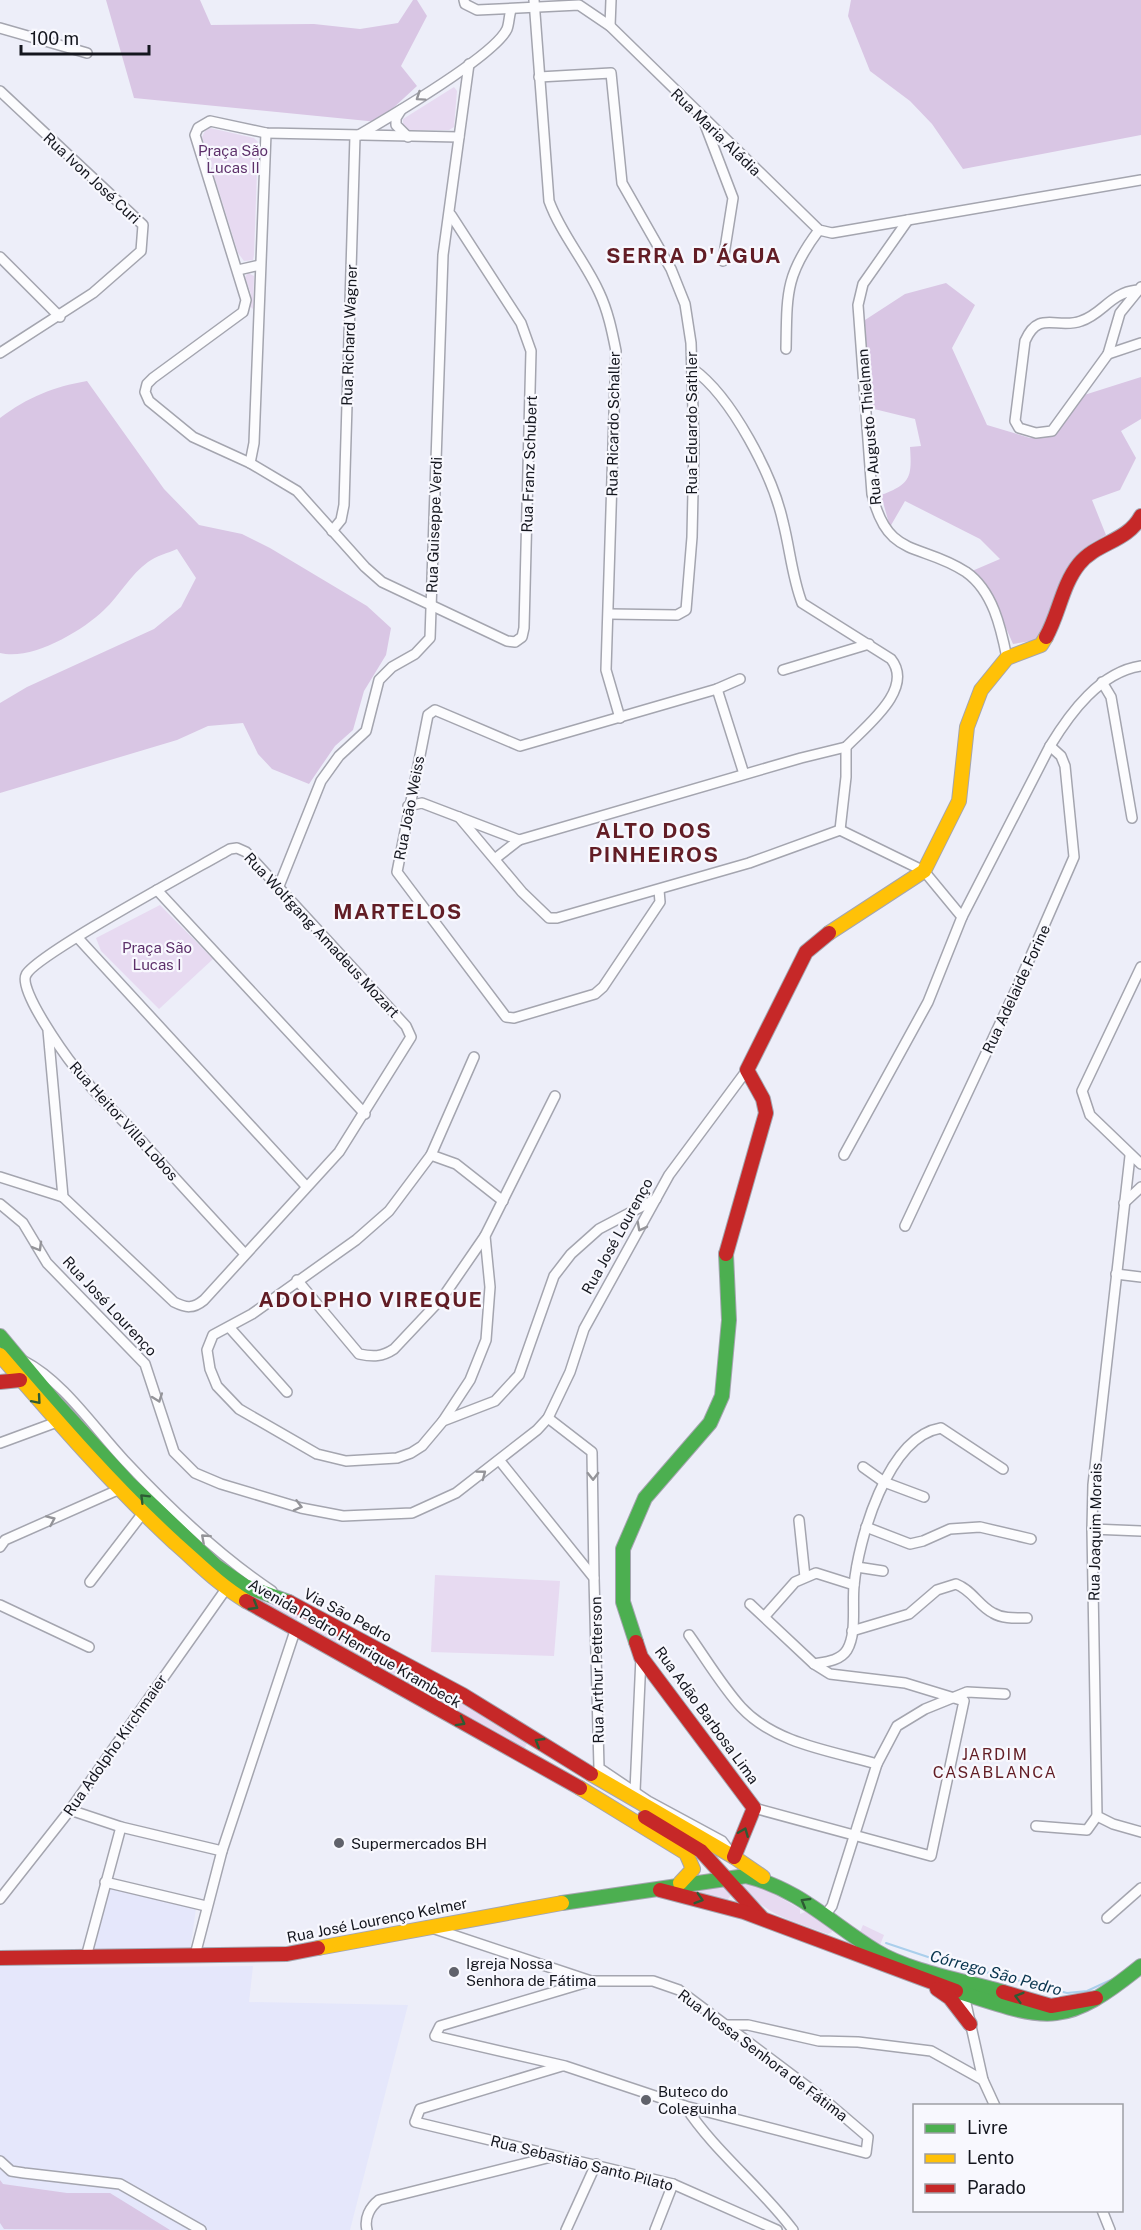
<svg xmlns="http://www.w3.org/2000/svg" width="1141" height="2230" font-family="'Public Sans',sans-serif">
	<rect width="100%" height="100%" fill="#edeef9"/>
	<g fill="#e5e7fb">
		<polygon points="107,1888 196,1908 190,1951 92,1950"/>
		<polygon points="0,1962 47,1968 253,1966 249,2002 408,2005 350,2230 0,2230"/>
	</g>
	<g fill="#e7daf1">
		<polygon points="454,87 457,91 454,127 449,130 409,130 403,127 403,119"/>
		<polygon points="210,128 254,138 258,142 254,255 253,260 244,261 238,253 202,137 205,131"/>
		<polygon points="248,273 254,276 253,309 250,306 251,294 245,277"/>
		<polygon points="160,905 213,959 159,1009 101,951 96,938"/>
		<polygon points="435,1575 560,1581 554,1656 431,1652"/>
		<polygon points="244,1595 300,1614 294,1625"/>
		<polygon points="309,1623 364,1652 369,1650 381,1658 374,1671 307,1630"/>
		<polygon points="385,1659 446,1694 447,1700 443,1703 391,1674 384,1676 378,1673"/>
		<polygon points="459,1701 528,1741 523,1752 453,1713"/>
		<path d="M751 1881 800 1909V1914L805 1912 832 1923V1932L828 1934C791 1920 768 1917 742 1886Z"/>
		<polygon points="724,1885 731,1895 725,1903 690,1888"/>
		<polygon points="863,1925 884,1935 880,1945 860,1932"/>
	</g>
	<g fill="#d9c6e4">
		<polygon points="106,0 200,0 211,25 314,24 360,29 398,23 413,0 417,0 427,16 401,66 417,86 378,122 134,98"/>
		<polygon points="851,0 1141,0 1141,135 963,169 932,124 910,101 870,71 848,16"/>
		<path d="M946 283 975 305 952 348 987 425 1030 438 1053 436 1081 396 1141 377V419L1121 431 1136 458 1120 490 1092 500 1106 535C1098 540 1088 544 1082 551 1061 574 1050 610 1042 639L1013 644 993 598 972 571 1000 559 980 539 905 501 890 527 881 495C911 484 912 477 910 447L921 446 915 419 866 407 865 320 905 294Z"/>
		<path d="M87 381 164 489 199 525 242 534 270 548 367 606 391 628 386 655 364 691 353 730 335 746 309 784 272 769 258 754 243 723 208 726 177 740 0 793V703L27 687 154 629 181 607 196 578 177 549C168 553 156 556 148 562 131 574 119 596 104 610 81 632 31 661 0 653V418C28 397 53 387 87 381Z"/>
		<polygon points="0,2180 3,2184 67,2193 110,2193 170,2230 4,2229 0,2223"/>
	</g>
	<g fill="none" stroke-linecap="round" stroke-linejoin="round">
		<polyline stroke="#aacfec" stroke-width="2" points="886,1943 931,1958 1067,1993 1087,1991 1115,1978"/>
		<g stroke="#a4a5af" stroke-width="12">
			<g id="street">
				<polyline points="464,0 465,4 477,10 579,5 610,26 819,230 832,233 1141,180"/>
				<path d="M534 0 549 201C561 234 585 261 599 292 608 311 612 331 616 351L606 670 620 718"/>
				<polyline points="610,26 611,0"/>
				<polyline points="0,28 87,53"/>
				<polyline points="539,77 611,73 622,183 671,269 685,304 691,343 694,445 692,537 686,610 677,615 609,614"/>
				<polyline points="0,91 143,225 141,251 93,293 0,353"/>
				<polyline points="401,110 396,118 396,125 408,137"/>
				<polyline points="704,122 733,198 723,261"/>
				<path d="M359 135C388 118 495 55 507 29 509 24 509 16 511 10"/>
				<polyline points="451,215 521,323 531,351 524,628 522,637 515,642 507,641 382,582 365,567 297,491 250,463 193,437 149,401 145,392 147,384 153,378 243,312 246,300 195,135 198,128 210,121 266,133 459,137"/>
				<path d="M908 220 863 284 858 305 872 494C888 560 920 542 966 572 993 591 1001 628 1007 658"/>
				<polyline points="0,257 60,317"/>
				<polyline points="238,270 260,265"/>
				<path d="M1137 290C1110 293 1103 314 1081 321 1057 330 1039 309 1025 341L1015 421 1019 428 1036 433 1052 431 1108 354 1120 313 1141 287"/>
				<path d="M786 349C787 294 785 275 819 230"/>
				<polyline points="1108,354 1141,343"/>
				<path d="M693 369C732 397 773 476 783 522 790 549 792 577 802 603L891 659C915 689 866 726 846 747"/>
				<polyline points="250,463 254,443 266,133"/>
				<polyline points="332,531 341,520 344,505 355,136"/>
				<polyline points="783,670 869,644"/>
				<polyline points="1102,682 1111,697 1132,818"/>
				<polyline points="717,689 744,774"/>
				<polyline points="408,806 422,803 519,840 801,758 846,747"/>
				<polyline points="459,817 522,892 549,918 557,918 749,863 840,830 924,871 962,917"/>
				<polyline points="840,830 846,777 846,747"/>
				<polyline points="496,858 519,840"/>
				<polyline points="279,886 321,781 339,756 366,731 379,680 392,667 415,654 430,638 443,255 469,64"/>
				<polyline points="157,890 365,1114"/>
				<polyline points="659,890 660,902 603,987 595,994 514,1018 506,1017 397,872 428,715 435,710 520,746 717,689 740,679"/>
				<polyline points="78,938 306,1186"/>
				<polyline points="1141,967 1082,1091 1090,1115 1141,1164"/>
				<path d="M48 1030 63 1197 174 1302C186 1308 193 1309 204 1300L339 1152 411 1037 406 1026 246 852 237 848 230 849C201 866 35 955 26 975 18 990 65 1055 76 1069 92 1090 112 1110 131 1129 168 1171 206 1212 244 1253"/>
				<polyline points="474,1057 431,1155 389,1211 356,1240 252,1314 213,1335 207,1350 210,1369 217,1386 239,1409 317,1454 346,1461 397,1458 411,1453 422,1446 443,1421 495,1401 519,1375 554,1276 571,1254 599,1229 656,1199"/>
				<polyline points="431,1155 456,1164 503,1201"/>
				<path d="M844 1155 928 1002 962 917 1050 746C1070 713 1100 672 1141 666"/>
				<polyline points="1130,1156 1093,1485 1092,1529 1097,1816 1113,1824 1141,1832"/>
				<polyline points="0,1177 63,1197"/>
				<polyline points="1124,1203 1141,1187"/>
				<polyline points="0,1204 23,1223 47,1263 145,1364 174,1452 195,1473 221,1484 301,1508 343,1516 412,1513 456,1493 537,1430 548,1418 570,1372 584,1329 669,1175 747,1070"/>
				<polyline points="905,1226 1019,983 1074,857 1065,766 1061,756 1050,746"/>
				<polyline points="1116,1274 1141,1277"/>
				<path d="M297 1280 359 1354C373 1357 382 1357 394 1349L443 1297 485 1236"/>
				<polyline points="229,1327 287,1392"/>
				<path d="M24 1361C63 1381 94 1428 124 1460 169 1508 218 1555 272 1591"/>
				<polyline points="548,1418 592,1452 594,1578"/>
				<polyline points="443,1421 470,1380 486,1340 490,1287 485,1236 555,1096"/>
				<polyline points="0,1443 57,1422"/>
				<polyline points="500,1461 594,1578 599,1768 648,1801 722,1841 731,1853"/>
				<polyline points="863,1467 884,1482 924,1497"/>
				<polyline points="799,1520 805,1577"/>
				<polyline points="866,1527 910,1544 923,1541 950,1529 980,1527 1031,1539"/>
				<polyline points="1092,1529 1141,1531"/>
				<polyline points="0,1547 5,1540 120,1489"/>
				<polyline points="857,1567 883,1571"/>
				<polyline points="90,1582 143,1513"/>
				<polyline points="750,1604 814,1664 830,1674 905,1683 964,1701 931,1856 754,1808"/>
				<polyline points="0,1605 89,1647"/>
				<polyline points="765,1616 795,1582 816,1573 854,1585"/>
				<path d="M852 1631 909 1614 937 1590 956 1584C972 1590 979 1606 993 1613 1003 1619 1016 1618 1027 1618"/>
				<path d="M689 1635C706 1659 722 1686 741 1707 775 1744 832 1751 877 1764"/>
				<path d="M814 1664C825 1662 840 1661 847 1650 857 1633 852 1606 854 1586 858 1541 887 1437 941 1428L1003 1469"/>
				<polyline points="635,1791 641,1657"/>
				<polyline points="70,1810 121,1827 222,1851"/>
				<polyline points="1036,1826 1087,1830 1097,1816"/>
				<polyline points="105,1882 206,1906"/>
				<polyline points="0,1899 70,1810 226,1589"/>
				<polyline points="826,1914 832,1906 877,1764 897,1726 925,1709 967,1692 1005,1694"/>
				<polyline points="1107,1918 1141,1888"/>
				<polyline points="435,1929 591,1981 653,1981 679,1990 820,2096 868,2137 866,2153 685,2106 565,2066 435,2036 440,2026 591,1981"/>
				<polyline points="195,1955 222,1851 295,1631"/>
				<polyline points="86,1957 121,1827"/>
				<polyline points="963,1990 983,2080 995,2106"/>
				<polyline points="723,2025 748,2025 819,2041 858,2042 931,2051 983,2080"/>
				<polyline points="562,2066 420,2109 415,2122 673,2184 777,2230"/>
				<path d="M685 2106C715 2152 760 2186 793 2230"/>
				<polyline points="0,2161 11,2171 24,2173 120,2184 201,2230"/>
				<polyline points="1102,2210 1110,2230"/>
				<path d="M367 2230C364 2218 370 2207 379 2200L551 2157"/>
				<polyline points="566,2230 596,2164"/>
				<polyline points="655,2230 673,2184"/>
			</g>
		</g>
		<g stroke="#a4a5af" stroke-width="16">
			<g id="fast">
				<polyline points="0,1336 55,1402 128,1482 216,1566 245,1586 289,1602"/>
				<polyline points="636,1642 623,1602 623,1549 645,1498 710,1423 722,1396 729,1320 726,1254"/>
				<path d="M562 1903 746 1876C801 1890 830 1923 876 1951 908 1971 965 1981 1003 1992"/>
				<path d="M956 1991C1048 2021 1063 2029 1141 1966"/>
			</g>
		</g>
		<g stroke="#a4a5af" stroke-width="16">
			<g id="slow">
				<polyline points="829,933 924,871 959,801 967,727 981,690 1007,658 1041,645 1046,637"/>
				<path d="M0 1355C56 1420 112 1485 175 1543 198 1563 219 1585 246 1601"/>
				<polyline points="591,1774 734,1857 763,1877"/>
				<polyline points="580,1788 686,1853 693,1869 680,1883"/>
				<polyline points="318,1948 562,1903"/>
			</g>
		</g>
		<g stroke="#a4a5af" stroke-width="16">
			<g id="jam">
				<path d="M1046 637C1059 614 1062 585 1079 564 1097 542 1127 542 1141 516"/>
				<polyline points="726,1254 766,1113 763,1099 747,1070 806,952 829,933"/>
				<polyline points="0,1382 20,1380"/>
				<polyline points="246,1601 580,1788"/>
				<polyline points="289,1602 463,1695 591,1774"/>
				<polyline points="636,1642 641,1657 754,1808 734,1857"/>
				<polyline points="645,1817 701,1851 761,1917"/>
				<polyline points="660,1890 744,1912 956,1991"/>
				<polyline points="0,1958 287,1954 318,1948"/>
				<polyline points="937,1989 950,1998 970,2024"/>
				<polyline points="1003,1992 1051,2006 1096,1998"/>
			</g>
		</g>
		<use href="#street" stroke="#fcfcfe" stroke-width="9"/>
		<use href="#fast" stroke="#4caf50" stroke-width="14"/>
		<use href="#slow" stroke="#ffc107" stroke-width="14"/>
		<use href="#jam" stroke="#c62828" stroke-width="14"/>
	</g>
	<defs><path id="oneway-chevron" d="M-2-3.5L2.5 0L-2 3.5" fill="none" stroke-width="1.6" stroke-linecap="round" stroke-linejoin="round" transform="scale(1.5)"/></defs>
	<g stroke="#949499">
		<use href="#oneway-chevron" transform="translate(420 97) rotate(146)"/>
		<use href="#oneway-chevron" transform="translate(641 1227) rotate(118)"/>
		<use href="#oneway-chevron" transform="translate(38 1247) rotate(60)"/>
		<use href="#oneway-chevron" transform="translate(158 1398) rotate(70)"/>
		<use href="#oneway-chevron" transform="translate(482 1474) rotate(-37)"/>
		<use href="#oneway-chevron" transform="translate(593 1476) rotate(89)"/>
		<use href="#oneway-chevron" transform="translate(298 1506) rotate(15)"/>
		<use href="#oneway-chevron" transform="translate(51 1520) rotate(-24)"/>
		<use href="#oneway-chevron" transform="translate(205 1538) rotate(-138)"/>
	</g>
	<g stroke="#2d5b34">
		<use href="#oneway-chevron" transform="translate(37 1400) rotate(49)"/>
		<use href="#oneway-chevron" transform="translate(144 1498) rotate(-135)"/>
		<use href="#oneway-chevron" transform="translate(254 1606) rotate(31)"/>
		<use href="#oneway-chevron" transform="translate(461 1722) rotate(29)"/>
		<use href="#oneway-chevron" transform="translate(539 1742) rotate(-149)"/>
		<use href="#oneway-chevron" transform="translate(744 1832) rotate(-68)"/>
		<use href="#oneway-chevron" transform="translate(699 1899) rotate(17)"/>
		<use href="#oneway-chevron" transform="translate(805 1902) rotate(-150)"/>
		<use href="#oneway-chevron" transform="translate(1019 1997) rotate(-164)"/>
	</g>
	<g fill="#60626b" stroke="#f8f8fe" stroke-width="2">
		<circle cx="339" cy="1843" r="6"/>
		<circle cx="454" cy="1972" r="6"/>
		<circle cx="646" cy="2100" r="6"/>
	</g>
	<g text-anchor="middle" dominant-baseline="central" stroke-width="4.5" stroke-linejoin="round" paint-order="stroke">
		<g font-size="15" fill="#14161e" stroke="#f8f8fe">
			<text transform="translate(716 132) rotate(44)">Rua Maria Aládia</text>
			<text transform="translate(92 178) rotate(43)">Rua Ivon José Curi</text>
			<text transform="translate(349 335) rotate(-88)">Rua Richard Wagner</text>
			<text transform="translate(691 423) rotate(-90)">Rua Eduardo Sathler</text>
			<text transform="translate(613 424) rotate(-89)">Rua Ricardo Schaller</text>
			<text transform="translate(869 427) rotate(-95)">Rua Augusto Thielman</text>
			<text transform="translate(529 464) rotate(-88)">Rua Franz Schubert</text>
			<text transform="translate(434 525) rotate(-88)">Rua Guiseppe Verdi</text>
			<text transform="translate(409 808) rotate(-79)">Rua João Weiss</text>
			<text transform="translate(322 935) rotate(47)">Rua Wolfgang Amadeus Mozart</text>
			<text transform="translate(1016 989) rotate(-65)">Rua Adelaide Forine</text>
			<text transform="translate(124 1121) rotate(48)">Rua Heitor Villa Lobos</text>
			<text transform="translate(617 1236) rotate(-61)">Rua José Lourenço</text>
			<text transform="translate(110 1306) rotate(47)">Rua José Lourenço</text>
			<text transform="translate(1095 1532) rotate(-89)">Rua Joaquim Morais</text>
			<text transform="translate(348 1615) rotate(28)">Via São Pedro</text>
			<text transform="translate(355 1643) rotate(30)">Avenida Pedro Henrique Krambeck</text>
			<text transform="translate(597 1670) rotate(-91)">Rua Arthur Petterson</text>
			<text transform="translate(707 1715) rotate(54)">Rua Adão Barbosa Lima</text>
			<text transform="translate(115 1745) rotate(-55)">Rua Adolpho Kirchmaier</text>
			<text transform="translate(377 1920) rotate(-11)">Rua José Lourenço Kelmer</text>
			<text transform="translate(763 2055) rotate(37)">Rua Nossa Senhora de Fátima</text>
			<text transform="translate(582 2163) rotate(14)">Rua Sebastião Santo Pilato</text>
		</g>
		<g font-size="15" fill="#5d306a" stroke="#f8f8fe">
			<text x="233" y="150">Praça São<tspan x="233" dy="17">Lucas II</tspan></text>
			<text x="157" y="947">Praça São<tspan x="157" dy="17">Lucas I</tspan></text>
		</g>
		<g font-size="15" fill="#14161e" stroke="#f8f8fe" text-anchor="start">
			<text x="351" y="1843">Supermercados BH</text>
			<text x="466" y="1963">Igreja Nossa<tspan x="466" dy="17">Senhora de Fátima</tspan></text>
			<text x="658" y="2091">Buteco do<tspan x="658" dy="17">Coleguinha</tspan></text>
		</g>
		<g font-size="16" letter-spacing="1.5" fill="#621d25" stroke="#f8f8fe">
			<text x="995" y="1754">JARDIM<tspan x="995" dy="18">CASABLANCA</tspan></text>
		</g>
		<g font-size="16" font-style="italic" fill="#09354e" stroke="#f8f8fe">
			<text transform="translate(996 1973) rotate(15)">Córrego São Pedro</text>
		</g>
		<g font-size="21" font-weight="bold" letter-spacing="1.5" fill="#621d25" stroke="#f8f8fe">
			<text x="694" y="255">SERRA D'ÁGUA</text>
			<text x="654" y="830">ALTO DOS<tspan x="654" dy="24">PINHEIROS</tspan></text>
			<text x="398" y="911">MARTELOS</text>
			<text x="371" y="1299">ADOLPHO VIREQUE</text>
		</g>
	</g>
	<rect x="913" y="2104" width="210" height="108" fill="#f8f8fe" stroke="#9d9ea4" stroke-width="1.5"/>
	<rect x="925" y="2124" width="30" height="9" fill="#4caf50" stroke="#9d9ea4" stroke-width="1.5"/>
	<text x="967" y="2134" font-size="18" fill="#14161e">Livre</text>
	<rect x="925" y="2154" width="30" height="9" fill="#ffc107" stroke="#9d9ea4" stroke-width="1.5"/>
	<text x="967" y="2164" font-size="18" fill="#14161e">Lento</text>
	<rect x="925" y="2184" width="30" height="9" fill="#c62828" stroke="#9d9ea4" stroke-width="1.5"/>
	<text x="967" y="2194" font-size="18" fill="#14161e">Parado</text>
	<path d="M21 45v9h128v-9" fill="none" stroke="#14161e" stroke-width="3"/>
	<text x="30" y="45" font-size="18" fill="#14161e" stroke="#f8f8fe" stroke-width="4.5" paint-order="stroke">100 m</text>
</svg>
